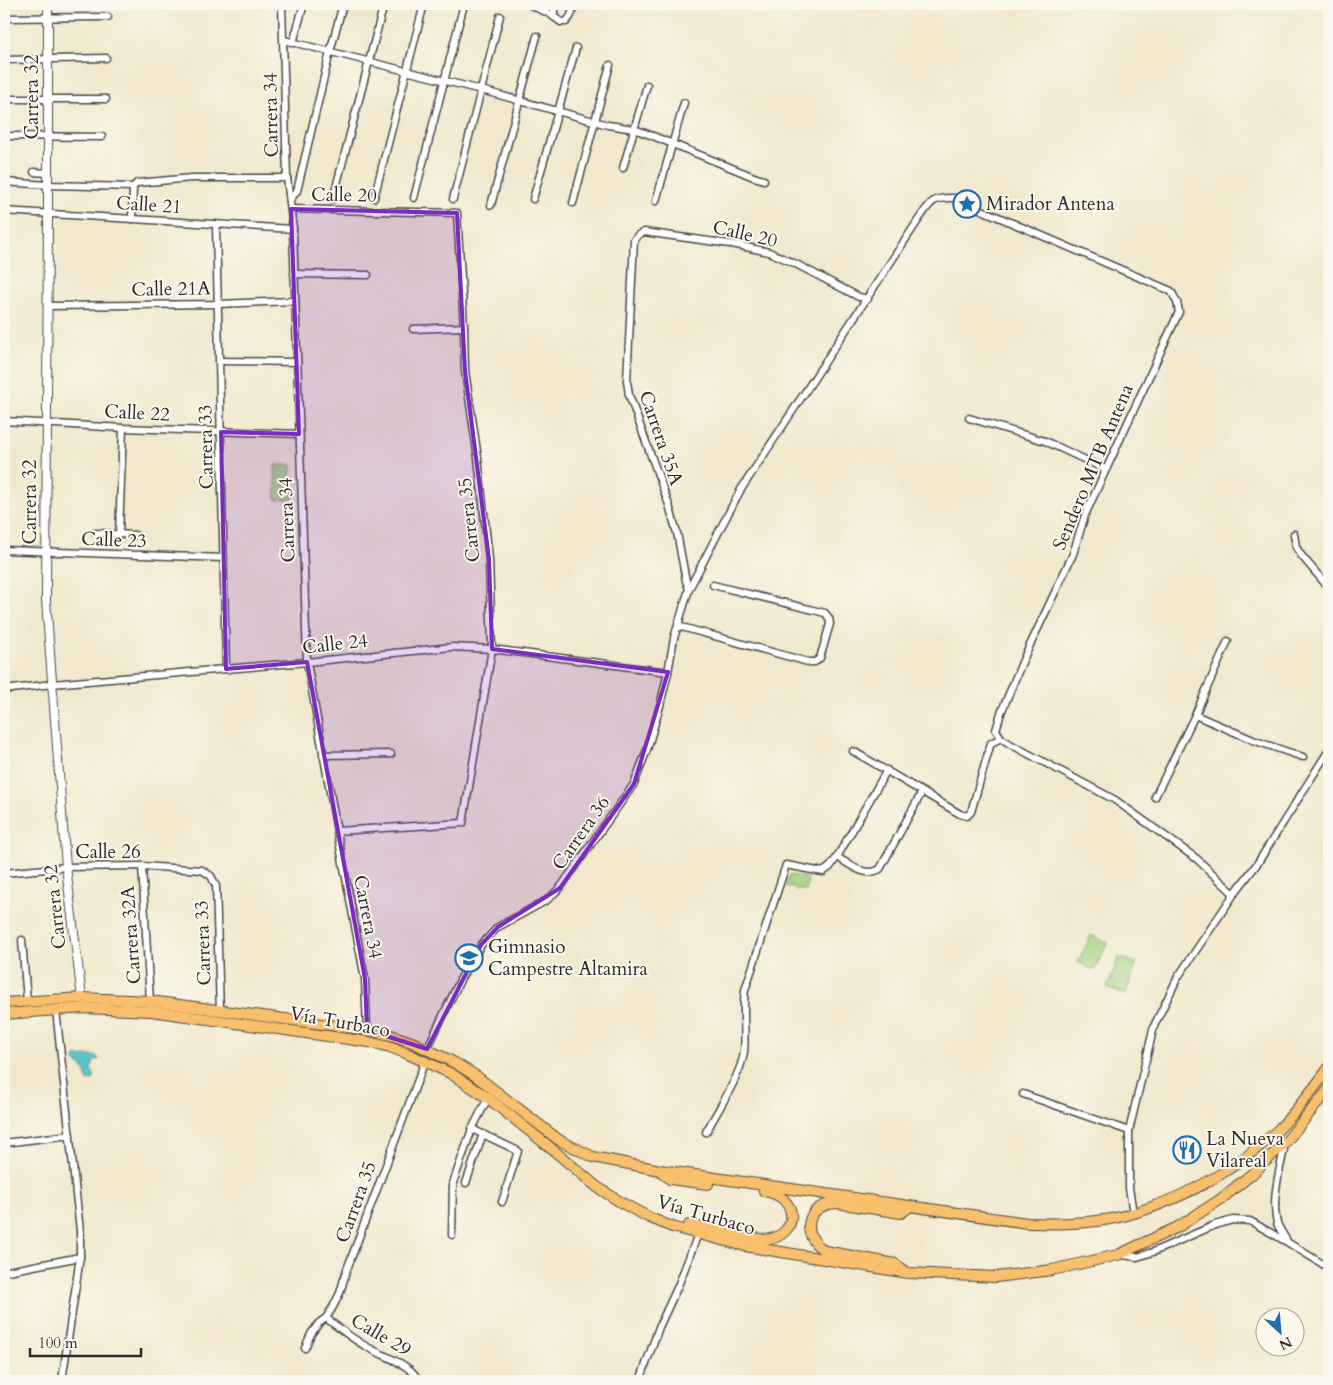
<svg xmlns="http://www.w3.org/2000/svg" width="1333" height="1385" font-family="Cardo,serif">
	<rect width="100%" height="100%" fill="#fbf7ec"/>
	<filter id="ink" filterUnits="userSpaceOnUse"><feTurbulence type="fractalNoise" baseFrequency=".02" numOctaves="2"/><feDisplacementMap in="SourceGraphic" scale="10" xChannelSelector="R" yChannelSelector="G"/><feConvolveMatrix kernelMatrix="1 2 1 2 8 2 1 2 1" color-interpolation-filters="sRGB"/></filter>
	<filter id="wash" filterUnits="userSpaceOnUse"><feTurbulence type="fractalNoise" baseFrequency=".0096" numOctaves="4" result="noise"/><feDisplacementMap in="SourceGraphic" scale="20" xChannelSelector="R" yChannelSelector="G"/><feGaussianBlur stdDeviation="1.12" result="paint"/><feColorMatrix in="noise" values="0 0 0 0 0 0 0 0 0 0 0 0 0 0 0 0 0 1.4 0 .05"/><feComposite in="paint" operator="in"/></filter>
	<g filter="url(#wash)">
		<rect width="100%" height="100%" fill="#f1e8cd"/>
		<g fill="#a3d281" stroke="#677e56">
			<polygon points="275,465 292,465 293,499 276,500"/>
			<polygon points="789,875 808,878 806,891 786,887"/>
			<polygon points="1091,935 1108,943 1094,970 1078,962"/>
			<polygon points="1119,957 1137,963 1125,995 1107,988"/>
		</g>
		<polygon fill="#54c2c8" stroke="#40767a" points="86,1056 95,1056 99,1058 98,1060 94,1061 91,1070 94,1074 94,1079 91,1081 87,1080 86,1078 86,1072 75,1061 76,1057"/>
	</g>
	<g filter="url(#ink)">
		<g fill="none" stroke-linecap="round" stroke-linejoin="round">
			<g stroke="#494743" stroke-width="9">
				<g id="minor">
					<polyline points="282,4 287,178 293,229 307,662 337,831 365,979 367,1030"/>
					<path d="M528 4 550 14 561 22H566C572 16 573 12 573 4"/>
					<polyline points="554,4 554,17"/>
					<polyline points="4,18 108,17"/>
					<polyline points="284,40 481,90 608,125 634,129 653,136 754,177 764,180"/>
					<polyline points="293,43 304,4"/>
					<polyline points="4,60 106,58"/>
					<polyline points="4,99 106,99"/>
					<polyline points="4,136 102,137"/>
					<polyline points="623,168 647,85"/>
					<polyline points="34,172 48,173"/>
					<polyline points="4,182 48,185 133,187"/>
					<polyline points="374,198 424,4"/>
					<polyline points="414,198 464,4"/>
					<polyline points="333,199 384,4"/>
					<polyline points="453,199 500,16"/>
					<polyline points="533,199 576,48"/>
					<polyline points="290,200 297,191 330,52 343,4"/>
					<polyline points="656,201 684,103"/>
					<polyline points="573,203 610,65"/>
					<polyline points="491,205 537,36"/>
					<polyline points="291,209 457,213 464,327 465,371 478,458 489,559 492,649 463,823 337,831"/>
					<polyline points="4,211 293,229"/>
					<polyline points="132,219 133,187 137,183 192,178 287,178"/>
					<polyline points="216,225 226,669"/>
					<polyline points="294,274 368,275"/>
					<polyline points="47,306 218,304 295,301"/>
					<polyline points="413,329 464,327"/>
					<polyline points="219,361 297,362"/>
					<polyline points="969,418 1045,441 1105,469"/>
					<polyline points="4,421 123,428 299,434"/>
					<polyline points="96,533 135,535"/>
					<polyline points="119,534 123,428"/>
					<polyline points="1294,534 1296,547 1301,555 1329,588"/>
					<polyline points="4,550 224,558"/>
					<polyline points="689,589 686,581 677,533 669,505 629,395 627,381 634,240 638,235 644,232 737,245 769,252 794,263 859,297 868,299"/>
					<polyline points="678,626 808,662 815,662 820,658 830,624 829,618 825,613 713,585"/>
					<polyline points="4,690 52,684 307,662 452,647 492,649 668,672"/>
					<polyline points="1195,715 1253,740 1303,757"/>
					<polyline points="853,751 960,814 967,816 971,812 991,743 1001,738"/>
					<polyline points="323,755 391,754"/>
					<polyline points="1155,797 1195,715 1228,641"/>
					<path d="M837 857C851 865 865 878 880 869L922 792"/>
					<polyline points="142,866 150,1001"/>
					<polyline points="4,873 66,867 142,866 202,870 211,876 216,886 220,1011"/>
					<polyline points="22,940 27,1001"/>
					<polyline points="56,1010 80,1231 80,1257 62,1381"/>
					<path d="M427 1049 461 978 481 945 498 927 547 900 560 888 634 784 647 750 660 706 668 672 674 638 689 589 740 491 919 219C931 202 932 197 954 198L1171 291 1177 302 1179 312 1085 515 1073 554 1023 660 1001 713 996 730 1001 738 1010 744 1115 800 1197 859 1234 894"/>
					<polyline points="1023,1094 1129,1131"/>
					<polyline points="472,1129 518,1151 502,1202"/>
					<path d="M706 1132C718 1110 741 1075 744 1052 746 1031 742 1011 745 990L786 865 823 872 830 867 837 857 887 770"/>
					<polyline points="4,1143 70,1135"/>
					<path d="M1285 1144C1280 1170 1271 1198 1277 1223 1279 1229 1284 1235 1287 1241"/>
					<polyline points="466,1183 483,1134"/>
					<polyline points="1133,1213 1129,1188 1129,1131 1154,1026 1178,977 1234,894 1257,864 1329,750"/>
					<polyline points="452,1235 453,1183 472,1129 488,1098"/>
					<polyline points="1122,1255 1137,1257 1153,1252 1215,1225 1233,1220 1250,1221 1287,1242 1329,1268"/>
					<polyline points="8,1271 80,1257"/>
					<path d="M326 1318C340 1329 355 1341 371 1349 388 1358 410 1364 419 1381"/>
					<polyline points="305,1348 311,1334 319,1323 326,1318 333,1307 340,1293 346,1272 425,1061"/>
					<polyline points="640,1381 659,1327 678,1286 698,1234"/>
				</g>
			</g>
			<g stroke="#494743" stroke-width="10">
				<polyline id="tertiary" points="48,4 48,214 46,600 66,867 82,998"/>
			</g>
			<g stroke="#494743" stroke-width="12">
				<g id="trunk">
					<path d="M4 1003 82 998 150 1001 367 1030 391 1035 412 1042 455 1063 476 1076 559 1140 593 1157 660 1170 1027 1223C1053 1224 1078 1224 1104 1220 1116 1219 1129 1214 1141 1211 1192 1194 1239 1167 1278 1130 1297 1111 1313 1089 1329 1068"/>
					<polyline points="4,1014 84,1008 151,1011 369,1042 390,1047 408,1054 450,1073 488,1098 552,1149 597,1187 622,1203 648,1217 672,1227 745,1246 908,1273 996,1277 1052,1270 1118,1255 1178,1227 1221,1199 1252,1174 1285,1143 1329,1089"/>
					<polyline points="661,1171 670,1179 708,1184"/>
					<path d="M689 1225 765 1240C800 1236 800 1196 764 1191"/>
					<path d="M905 1271 895 1264 825 1251C799 1235 806 1204 837 1203L901 1213 909 1207"/>
				</g>
			</g>
			<use href="#minor" stroke="#fff" stroke-width="6"/>
			<use href="#tertiary" stroke="#fff" stroke-width="8"/>
			<use href="#trunk" stroke="#f8bf6c" stroke-width="10"/>
		</g>
	</g>
	<path fill="#7b2cbf" fill-opacity="0.2" stroke="#7b2cbf" stroke-width="4" stroke-linejoin="round" d="M291 209 457 213 465 371 489 559 492 649 668 672 634 784 560 888 498 927 481 945 427 1049 367 1030 365 979 307 662 226 669 221 432 299 434Z"/>
	<defs>
		<g id="sight-ring" transform="scale(1.4375)"><circle r="9.5" fill="#fbf7ec" stroke="#1f6fb2" stroke-width="1.5"/><path d="M0-6L1.8-2.2L6-1.7L2.9 1.2L3.7 5.4L0 3.3L-3.7 5.4L-2.9 1.2L-6-1.7L-1.8-2.2Z" fill="#1f6fb2"/></g>
		<g id="school-ring" transform="scale(1.4375)"><circle r="9.5" fill="#fbf7ec" stroke="#1f6fb2" stroke-width="1.5"/><path d="M0-5L7-2L0 1L-7-2ZM-4 1L0 2.5L4 1V4Q0 6-4 4Z" fill="#1f6fb2"/></g>
		<g id="restaurant-ring" transform="scale(1.4375)"><circle r="9.5" fill="#fbf7ec" stroke="#1f6fb2" stroke-width="1.5"/><path d="M-5-6h1v4h1v-4h1v4h1v-4h1v5L-1.5 .5V6h-2V.5L-5-1ZM5-6V6H3V1.5H1.5Q1.5-4 5-6Z" fill="#1f6fb2"/></g>
	</defs>
	<g fill-rule="evenodd">
		<use href="#sight-ring" x="967" y="204"/>
		<use href="#school-ring" x="469" y="958"/>
		<use href="#restaurant-ring" x="1187" y="1150"/>
	</g>
	<g text-anchor="middle" dominant-baseline="central" stroke-width="4" stroke-linejoin="round" paint-order="stroke">
		<g font-size="19" fill="#2b2b2b" stroke="#fbf7ec">
			<text transform="translate(32 97) rotate(-90)">Carrera 32</text>
			<text transform="translate(271 115) rotate(-91)">Carrera 34</text>
			<text transform="translate(344 195) rotate(1)">Calle 20</text>
			<text transform="translate(149 205) rotate(4)">Calle 21</text>
			<text transform="translate(745 234) rotate(13)">Calle 20</text>
			<text transform="translate(171 289) rotate(-1)">Calle 21A</text>
			<text transform="translate(137 413) rotate(3)">Calle 22</text>
			<text transform="translate(661 438) rotate(71)">Carrera 35A</text>
			<text transform="translate(206 447) rotate(-91)">Carrera 33</text>
			<text transform="translate(1093 467) rotate(-67)">Sendero MTB Antena</text>
			<text transform="translate(30 502) rotate(-90)">Carrera 32</text>
			<text transform="translate(287 520) rotate(-92)">Carrera 34</text>
			<text transform="translate(469 520) rotate(-96)">Carrera 35</text>
			<text transform="translate(114 540) rotate(2)">Calle 23</text>
			<text transform="translate(335 644) rotate(-6)">Calle 24</text>
			<text transform="translate(581 833) rotate(-55)">Carrera 36</text>
			<text x="108" y="852">Calle 26</text>
			<text transform="translate(55 907) rotate(-96)">Carrera 32</text>
			<text transform="translate(368 917) rotate(79)">Carrera 34</text>
			<text transform="translate(131 935) rotate(-94)">Carrera 32A</text>
			<text transform="translate(203 943) rotate(-92)">Carrera 33</text>
			<text transform="translate(340 1022) rotate(10)">Vía Turbaco</text>
			<text transform="translate(356 1202) rotate(-70)">Carrera 35</text>
			<text transform="translate(706 1215) rotate(16)">Vía Turbaco</text>
			<text transform="translate(381 1335) rotate(30)">Calle 29</text>
		</g>
		<g font-size="19" fill="#2b2b2b" stroke="#fbf7ec" text-anchor="start">
			<text x="986" y="204">Mirador Antena</text>
			<text x="488" y="947">Gimnasio<tspan x="488" dy="22">Campestre Altamira</tspan></text>
			<text x="1206" y="1139">La Nueva<tspan x="1206" dy="22">Vilareal</tspan></text>
		</g>
	</g>
	<rect width="1333" height="1385" fill="none" stroke="#fbf7ec" stroke-width="20"/>
	<g transform="translate(1280 1332) rotate(154)"><circle r="24" fill="#fbf7ec" stroke="#a8a59f"/>
	<path d="M0-4L9 19L0 12L-9 19Z" fill="#1f6fb2"/>
	<text y="-8" font-size="14" font-weight="bold" text-anchor="middle" fill="#2b2b2b">N</text>
	</g>
	<path d="M30 1348v8h111v-8" fill="none" stroke="#2b2b2b" stroke-width="2.5"/>
	<text x="38" y="1348" font-size="15" fill="#2b2b2b" stroke="#fbf7ec" stroke-width="4" paint-order="stroke">100 m</text>
</svg>
